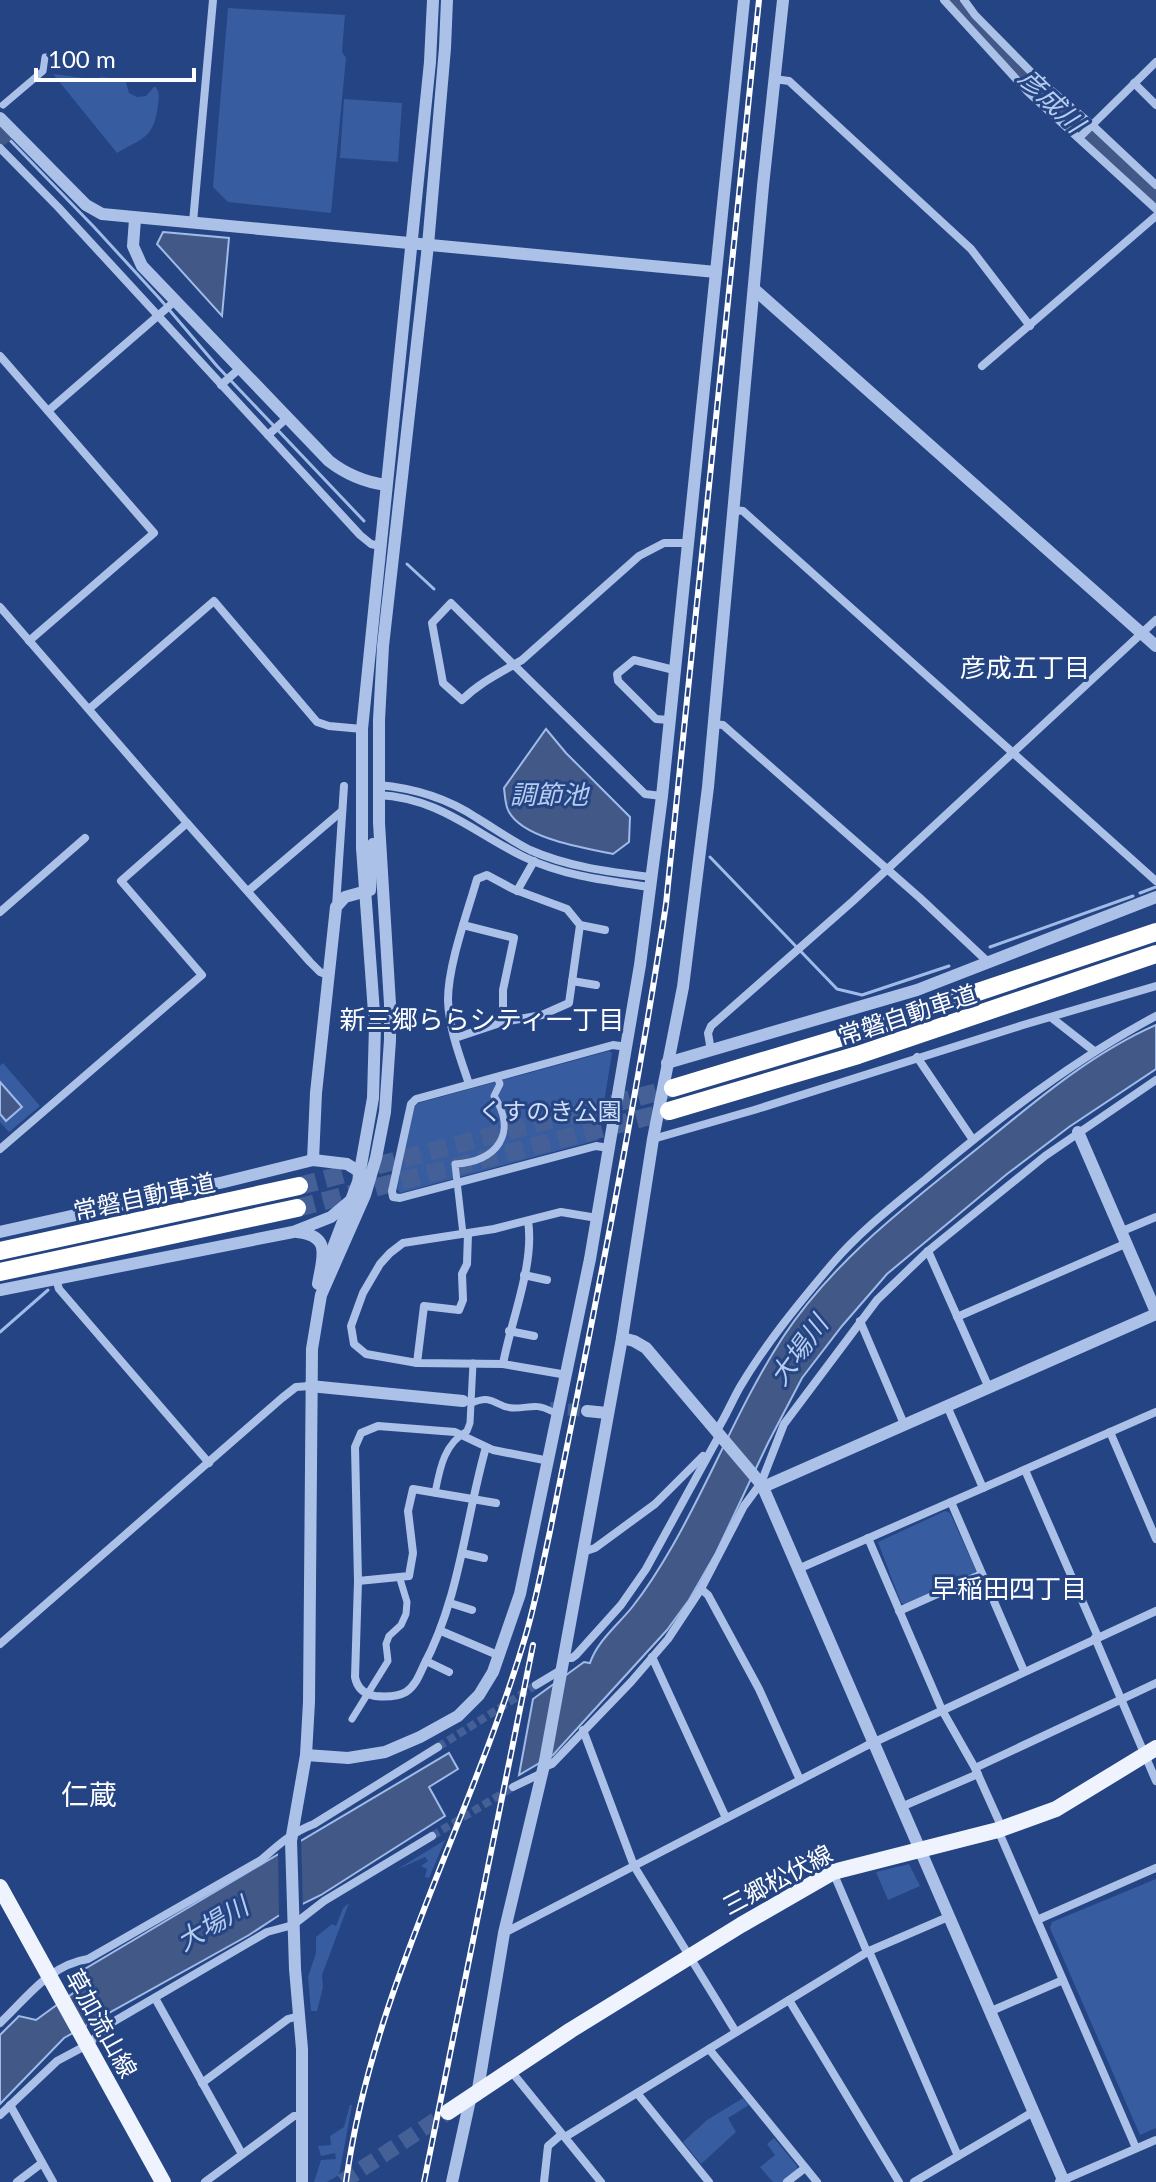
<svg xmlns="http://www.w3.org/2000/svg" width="1156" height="2182" font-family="Lato,'Noto Sans JP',sans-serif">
	<rect width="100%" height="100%" fill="#244483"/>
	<g fill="#385ca0">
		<polygon points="228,8 345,15 342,52 346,58 331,213 228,202 213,187"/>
		<path d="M53 74 99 80 100 77 125 79 129 93 137 97 146 96 155 86C160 93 159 96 158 105 154 138 144 137 117 153Z"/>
		<polygon points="344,99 402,103 398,162 340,158"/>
		<polygon points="609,1051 612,1053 598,1140 400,1193 397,1189 414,1107 419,1103"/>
		<polygon points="3,1063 40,1106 9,1132 0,1122 0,1066"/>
		<polygon points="945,1511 950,1513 976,1571 974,1574 906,1605 901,1603 878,1542"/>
		<polygon points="445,1840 429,1878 425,1877 427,1869 421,1866 428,1861 425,1857 396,1870"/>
		<polygon points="909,1864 920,1886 888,1900 876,1872"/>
		<polygon points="1156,1879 1156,2128 1140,2135 1050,1928 1052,1922"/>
		<polygon points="349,1903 322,1975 323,1987 317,2011 311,2011 308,1977 316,1953 316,1937 332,1924 336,1926 343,1908"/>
		<polygon points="743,2098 749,2105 728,2118 736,2132 701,2164 683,2142 707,2120"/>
		<polygon points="350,2105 352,2105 339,2175 327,2182 314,2182 321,2160 336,2159 335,2153 321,2156 318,2146 331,2145 330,2136 344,2127"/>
		<polygon points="774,2138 797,2166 797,2171 784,2182 773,2182 760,2167 775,2155 767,2144"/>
	</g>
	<g fill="#425987" stroke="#a1bbe9" stroke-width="2">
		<polygon points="163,232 229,238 222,316 157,244"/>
		<path d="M546 729 566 753 630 817 629 842 613 854C585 848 524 839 509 812 505 806 505 795 504 788Z"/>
		<path d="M1156 1025V1069L1069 1127 1007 1174 887 1274 842 1326 802 1378 768 1443 716 1553 689 1600 667 1630 553 1755 519 1775 533 1699 584 1662 590 1663C597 1641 619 1624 633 1606 648 1587 661 1566 673 1545 712 1477 740 1403 783 1337 834 1260 907 1205 978 1148 1033 1103 1090 1054 1156 1025Z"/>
		<polygon points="0,1082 22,1107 6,1121 0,1114"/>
		<polygon points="449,1753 458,1769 429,1787 445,1816 321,1895 278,1916 249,1935 64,2038 0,2104 0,2035 19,2016 36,2020 80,1988 78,1973"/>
	</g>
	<polygon fill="#244483" points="301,1837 303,1908 279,1920 278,1850"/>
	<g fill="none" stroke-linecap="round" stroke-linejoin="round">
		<g stroke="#a1bbe9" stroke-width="3">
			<polyline points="4,134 94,227 160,299 217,366 364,521"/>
			<polyline points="407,564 434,589"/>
			<polyline points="710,857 837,989 862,995 949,966"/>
			<polyline points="1140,893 1156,887"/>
			<polyline points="990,947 1133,896"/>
			<polyline points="0,1332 48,1290"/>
		</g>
		<g stroke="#425987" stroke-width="18">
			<polyline points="953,0 1048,99 1082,127 1156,197"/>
			<polyline points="0,137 4,134"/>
		</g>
		<g stroke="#456096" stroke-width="8" stroke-dasharray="8 4" stroke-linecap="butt">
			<polyline points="438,1747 536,1685"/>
			<polyline points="432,1836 513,1787"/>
		</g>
		<polyline stroke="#456096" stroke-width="12" stroke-dasharray="12 6" stroke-linecap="butt" points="550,1408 587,1411"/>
		<polyline stroke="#456096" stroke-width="16" stroke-dasharray="16 8" stroke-linecap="butt" points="342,2182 448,2112"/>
		<g stroke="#456096" stroke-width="18" stroke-dasharray="18 9" stroke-linecap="butt">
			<polyline points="299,1186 673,1088"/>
			<polyline points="297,1208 669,1111"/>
		</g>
		<g stroke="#acc1e8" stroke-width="7">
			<polyline points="3,105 43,71 45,57"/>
			<path d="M463 1234 455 1164C497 1162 518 1133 494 1096L500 1084 497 1077"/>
			<path d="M472 1403C495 1393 495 1408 514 1408 530 1408 536 1403 551 1411"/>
			<path d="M435 1493C440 1468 444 1444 467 1431L470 1423 473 1363"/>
			<polyline points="352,1719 388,1661 386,1644 389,1636 401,1625 406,1614 407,1602 400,1579"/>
		</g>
		<g stroke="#acc1e8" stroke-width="8">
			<polyline points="944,0 1028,92 1156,209"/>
			<polyline points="964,0 975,15 1038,79 1092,125 1156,185"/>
			<polyline points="774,79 789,81 971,249 1030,326"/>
			<polyline points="1134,83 1156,105"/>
			<polyline points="1079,138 1156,62"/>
			<polyline points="0,148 58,207 360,535 371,544 380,546"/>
			<polyline points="193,222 213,0"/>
			<polyline points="0,356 154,533 29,641"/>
			<polyline points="982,366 1156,216"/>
			<polyline points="221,385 239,369"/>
			<polyline points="48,411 175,301"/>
			<polyline points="268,435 287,418"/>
			<polyline points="734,510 743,511 1156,881"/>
			<polyline points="0,607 187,823"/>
			<polyline points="89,709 214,601 317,722 329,726 362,729"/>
			<polyline points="669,720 656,719 618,681 617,674 634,660 674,670"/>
			<polyline points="713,724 723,725 920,898 989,963"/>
			<path d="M378 785C414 788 447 798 477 818 495 829 512 841 530 850 568 867 610 872 651 877"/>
			<path d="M378 795C439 798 471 831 524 857 563 876 608 881 650 887"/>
			<path d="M662 796 645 794 451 603 432 623 443 683 462 700C480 682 500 673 522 660L639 556 664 543H687"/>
			<polyline points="248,891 342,811"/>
			<polyline points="517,891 534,861"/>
			<polyline points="336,906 344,786"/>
			<polyline points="0,912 85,838"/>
			<polyline points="463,925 514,938 503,990 503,1022"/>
			<polyline points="580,925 605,930"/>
			<polyline points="572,981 596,985"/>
			<polyline points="1052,1018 1094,1051"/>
			<path d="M455 1038 503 1022 542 1015 569 1003 580 925 567 909 513 889 487 875 477 879C467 914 448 965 448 1000 449 1029 460 1057 469 1084"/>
			<polyline points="711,1051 708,1033 711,1026 853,901 1156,620"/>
			<polyline points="917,1057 973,1140"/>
			<polyline points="653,1139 754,1110 1023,1025 1156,986"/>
			<polyline points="609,1148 596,1146 400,1198 393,1197 392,1191 411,1104 416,1099 613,1045 627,1047"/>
			<polyline points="0,1149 202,975 121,881 187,823 310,962 320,972 328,975"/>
			<polyline points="1120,1232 1156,1217"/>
			<polyline points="928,1251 989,1388"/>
			<polyline points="524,1275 547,1280"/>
			<polyline points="56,1279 59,1289 209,1463"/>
			<polyline points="957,1317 1125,1244"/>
			<polyline points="860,1321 904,1424"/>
			<polyline points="509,1331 534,1336"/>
			<polyline points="417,1363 424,1306 459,1310 463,1300 462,1274 467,1264 468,1234"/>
			<path d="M503 1364C511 1320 535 1264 528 1221"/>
			<polyline points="567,1375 503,1364 417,1363 366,1354 354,1344 351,1326 363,1293 380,1264 390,1253 403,1243 494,1229 561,1212 597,1218"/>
			<polyline points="947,1406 983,1488"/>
			<path d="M717 1430C726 1416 732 1401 740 1387 766 1343 800 1302 832 1264 859 1232 894 1205 927 1178 999 1118 1073 1060 1156 1016"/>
			<polyline points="1110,1432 1156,1539"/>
			<path d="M486 1447C465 1521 460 1598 423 1667 419 1676 415 1686 406 1692 397 1697 385 1697 375 1696 364 1694 357 1688 355 1677L358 1581 355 1447 361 1433 378 1426 455 1432 493 1450 549 1461"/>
			<polyline points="1025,1470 1098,1637"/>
			<polyline points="951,1502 1024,1671"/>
			<polyline points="868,1538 942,1710 975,1768 1002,1828"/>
			<polyline points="583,1552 595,1548 655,1504 703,1456"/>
			<polyline points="462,1553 484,1558"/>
			<polyline points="798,1569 1156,1412"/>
			<polyline points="358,1581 409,1576 413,1553 408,1511 413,1489 496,1503"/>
			<polyline points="701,1589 708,1595 759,1689 800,1780"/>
			<polyline points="450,1603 472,1610"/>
			<polyline points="899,1611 982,1574"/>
			<polyline points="441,1631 500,1656"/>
			<polyline points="1095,1638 1156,1781"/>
			<polyline points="0,1644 282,1398 296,1387 310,1386"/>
			<polyline points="652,1657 726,1818"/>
			<polyline points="564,1658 572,1658 576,1655 621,1605 646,1569 720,1434"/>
			<polyline points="426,1661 449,1672"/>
			<polyline points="536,1685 561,1670"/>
			<polyline points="583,1730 634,1866 736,2032"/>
			<polyline points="544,1767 552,1764 631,1682 668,1639 701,1589 744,1506 761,1483 784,1424 877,1300 928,1251 1045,1156 1156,1080"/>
			<polyline points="975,1768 1156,1683"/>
			<polyline points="513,1787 542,1773"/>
			<polyline points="901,1807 978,1774"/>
			<polyline points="998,1830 1136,2148"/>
			<polyline points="833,1872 867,1952"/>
			<polyline points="1037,1920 1156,1868"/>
			<polyline points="504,1933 866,1746 1156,1611"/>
			<polyline points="869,1951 958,2156"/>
			<polyline points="155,1998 242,2154"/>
			<polyline points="789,2000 899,2182"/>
			<polyline points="989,2012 1063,1980"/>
			<path d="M0 2023C27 1998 49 1965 88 1959L261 1860C280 1844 289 1834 314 1824L438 1747"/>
			<polyline points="709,2049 817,2182"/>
			<polyline points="511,2071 601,2182"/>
			<polyline points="202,2083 288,2019 299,2016"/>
			<polyline points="637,2093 709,2182"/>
			<polyline points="10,2105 53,2182"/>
			<polyline points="0,2115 57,2061 87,2045 113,2022 267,1932 293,1925 324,1901 432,1836"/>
			<polyline points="565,2137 869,1951 948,1917"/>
			<polyline points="17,2182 42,2163"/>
			<polyline points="205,2182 294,2116 301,2116"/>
			<polyline points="544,2182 548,2146 562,2134"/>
			<polyline points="787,2182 805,2168"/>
			<polyline points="914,2182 1033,2112"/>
			<polyline points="1059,2182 1156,2140"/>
		</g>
		<g stroke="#acc1e8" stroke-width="12">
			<polyline points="0,118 86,205 102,214 716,272"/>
			<path d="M135 219 133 246 142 266 329 461C347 475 364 482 386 485"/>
			<polyline points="754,289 1156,646"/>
			<polyline points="667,1063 917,990 1156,897"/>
			<polyline points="1078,1132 1156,1312"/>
			<polyline points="313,1160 316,1093 336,907 345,897 370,890 373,844"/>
			<polyline points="0,1232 224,1182 313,1160 347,1164 365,1175"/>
			<path d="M297 1232C333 1236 322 1258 318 1284"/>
			<polyline points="325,1269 358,1182 373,1098 375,1026 362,848 362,729 430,62 433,0"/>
			<polyline points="0,1290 293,1232 331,1217 350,1201"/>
			<polyline points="622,1338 634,1341 646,1348 762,1485 1064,2182"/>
			<polyline points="310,1386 463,1401"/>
			<polyline points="587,1411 607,1413"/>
			<polyline points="763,1487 1156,1314"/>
			<polyline points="306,1755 348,1758 385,1752 420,1737 458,1716 479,1695 493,1672 520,1594 590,1259 640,965 662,796 744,0"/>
			<polyline points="477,2095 504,1933 545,1761 622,1338 653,1139 683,987 708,787 763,186 783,0"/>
			<polyline points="302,2182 302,2049 295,1969 291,1841 306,1755 309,1702 312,1349 321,1295 365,1195 376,1158 385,1112 390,1040 390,1004 379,823 379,720 383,646 428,245 445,48 447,0"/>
			<polyline points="452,2182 470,2100"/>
		</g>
		<g stroke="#eff3fe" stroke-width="16">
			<polyline points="0,1887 163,2182"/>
			<polyline points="448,2112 571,2030 741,1925 833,1872 998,1830 1056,1809 1156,1748"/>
		</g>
		<g stroke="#fff" stroke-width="18">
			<polyline points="673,1088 853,1034 1156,932"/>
			<polyline points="669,1111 858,1055 1156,954"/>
			<polyline points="0,1251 299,1186"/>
			<polyline points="0,1272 297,1208"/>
		</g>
		<g stroke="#fff" stroke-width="6">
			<g id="rail">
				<path d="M346 2182C372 1991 469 1824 524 1641 535 1605 542 1568 550 1531 561 1475 573 1418 584 1362 614 1209 643 1058 666 904L759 0"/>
				<polyline points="424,2182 533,1645"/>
			</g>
		</g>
		<use href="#rail" stroke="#244483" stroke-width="3" stroke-dasharray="9" stroke-linecap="butt"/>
	</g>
	<g text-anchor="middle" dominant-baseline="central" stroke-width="6" stroke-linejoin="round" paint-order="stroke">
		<g font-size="24" fill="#fff" stroke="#244483">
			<text transform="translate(907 1014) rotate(-18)">常磐自動車道</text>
			<text transform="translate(144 1196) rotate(-12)">常磐自動車道</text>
			<text transform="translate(777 1879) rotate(-28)">三郷松伏線</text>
			<text transform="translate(102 2023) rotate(61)">草加流山線</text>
		</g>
		<g font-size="24" fill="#d0ddf6" stroke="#244483">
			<text x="550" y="1110">くすのき公園</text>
		</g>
		<g font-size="26" font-style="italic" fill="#b8ccef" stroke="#244483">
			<text transform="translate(1052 100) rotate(44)">彦成川</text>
			<text x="549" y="794">調節池</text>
			<text transform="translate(798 1350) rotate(-54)">大場川</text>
			<text transform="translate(212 1923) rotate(-31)">大場川</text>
		</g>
		<g font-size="26" fill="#fff" stroke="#244483">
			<text x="1025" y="667">彦成五丁目</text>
			<text x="482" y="1019">新三郷ららシティ一丁目</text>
			<text x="1009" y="1588">早稲田四丁目</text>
		</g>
		<g font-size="28" fill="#fff" stroke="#244483">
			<text x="89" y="1794">仁蔵</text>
		</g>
	</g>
	<path d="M36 68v12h158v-12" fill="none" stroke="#ffffff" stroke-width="4"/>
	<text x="48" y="68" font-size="24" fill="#ffffff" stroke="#244483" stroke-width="6" paint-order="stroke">100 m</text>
</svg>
